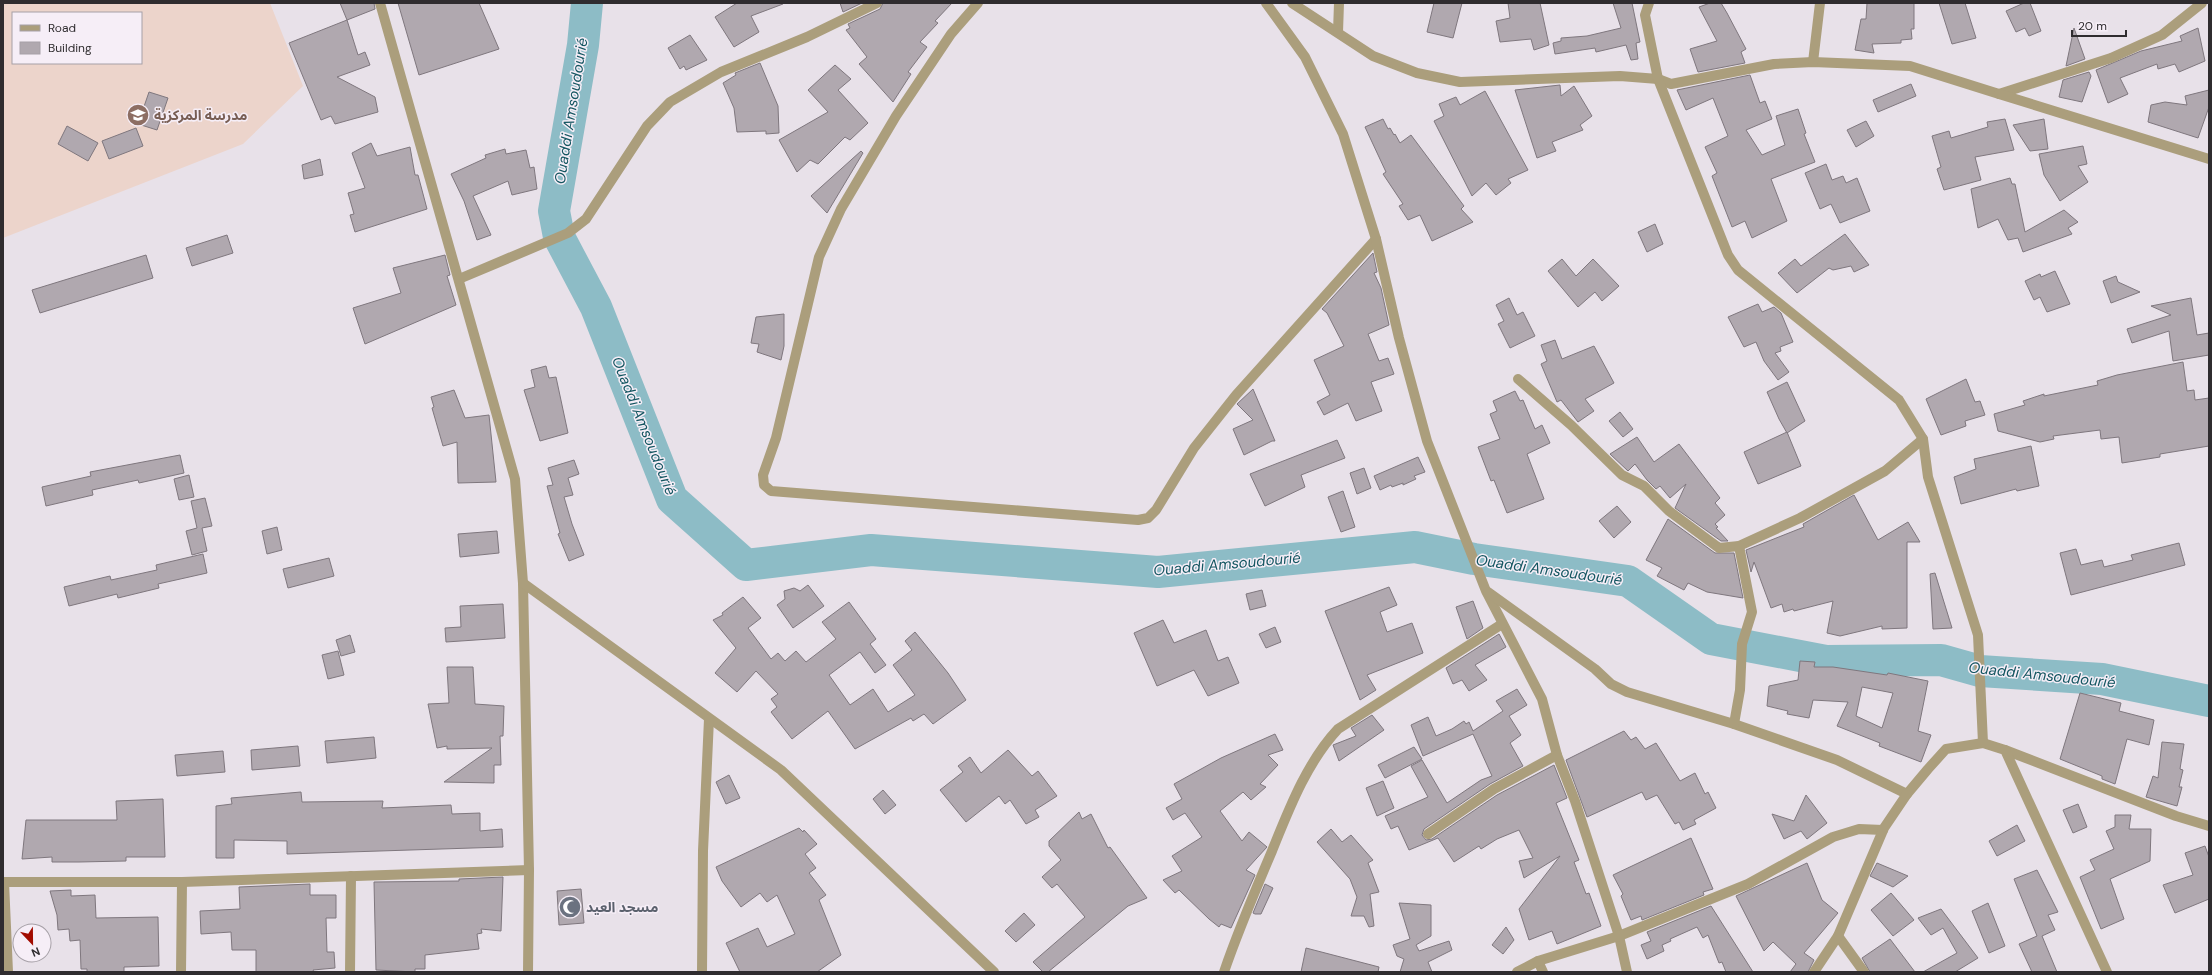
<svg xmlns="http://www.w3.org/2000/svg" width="2212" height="975" font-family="'DM Sans','Noto Sans Arabic',sans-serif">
	<rect width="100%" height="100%" fill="#e8e1e9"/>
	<path fill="#ecd4cb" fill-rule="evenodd" d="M3 3H270L303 86 243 144 3 238ZM13 13H141V63H13Z"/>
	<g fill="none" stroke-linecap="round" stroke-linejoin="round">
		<polyline stroke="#8dbcc6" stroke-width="32" points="587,3 583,45 554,211 559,237 596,307 672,499 746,565 871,550 1158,572 1415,547 1474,559 1628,581 1711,639 1826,661 1941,660 1980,671 2102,679 2209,701"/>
	</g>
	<g fill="#b0a8af" stroke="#7f777e" fill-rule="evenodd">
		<polygon points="340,3 374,3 375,9 347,20"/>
		<polygon points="398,3 479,3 499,49 419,75"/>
		<polygon points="737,3 783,3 783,4 751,16 759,32 734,47 715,17"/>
		<polygon points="840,3 862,3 843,12"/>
		<polygon points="883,3 952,3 935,21 938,23 920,42 927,47 908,72 911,74 893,102 859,64 867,57 846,30 850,28 848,24 880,9"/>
		<polygon points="1434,3 1462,3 1453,38 1427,32"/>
		<polygon points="1508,3 1540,3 1549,45 1534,50 1531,39 1500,42 1496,21 1510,18"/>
		<polygon points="1613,3 1632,3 1640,42 1636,43 1638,59 1631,60 1626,45 1596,52 1595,48 1555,54 1553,43 1561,41 1561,38 1587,36 1621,28"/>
		<polygon points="1710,3 1721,3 1727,13 1746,49 1741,52 1745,63 1698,72 1690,49 1717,41 1699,7"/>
		<polygon points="1867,3 1914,3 1914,29 1911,29 1912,39 1901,40 1901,43 1872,44 1874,53 1855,50 1861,19 1866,19"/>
		<polygon points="1939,3 1965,3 1976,38 1952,44"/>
		<polygon points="2024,3 2030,3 2041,31 2029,36 2025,28 2016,32 2006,11"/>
		<polygon points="347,20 358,55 365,52 370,65 337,77 375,97 378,112 335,124 331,116 321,120 289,43"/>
		<polygon points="2074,28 2085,59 2066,66"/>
		<polygon points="2198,28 2205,61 2179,72 2175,64 2158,69 2157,64 2120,78 2128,94 2108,103 2096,70 2141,51 2182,41 2180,36"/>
		<polygon points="690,35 707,60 686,70 684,66 680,69 668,48"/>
		<polygon points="760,63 778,106 779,133 766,134 766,131 737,132 734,108 723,83 736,75 735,73"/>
		<polygon points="835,65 851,79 838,90 868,123 850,140 845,137 818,164 810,160 797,172 779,140 828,112 808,90"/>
		<polygon points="2089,72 2091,76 2082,102 2059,97 2063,80"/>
		<polygon points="1750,75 1760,103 1765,101 1772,119 1746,130 1762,155 1785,145 1776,116 1798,109 1806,133 1804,134 1815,162 1771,179 1787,221 1752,238 1745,221 1732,227 1712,176 1717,173 1705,147 1728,136 1713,98 1686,110 1677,90"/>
		<polygon points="1911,84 1916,96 1878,112 1873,100"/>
		<polygon points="1560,85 1561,96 1574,86 1592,116 1580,125 1583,130 1552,142 1556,151 1537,158 1515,90"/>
		<polygon points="2209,90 2209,107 2198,138 2148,122 2151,105 2165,102 2187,105 2185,96"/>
		<polygon points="1485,91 1528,170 1508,179 1511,183 1496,195 1486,183 1472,196 1434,121 1444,116 1439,104 1456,97 1460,105"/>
		<polygon points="149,92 168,98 157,130 138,124"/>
		<polygon points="1383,119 1388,129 1390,128 1394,135 1395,134 1400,143 1411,135 1464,206 1461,209 1473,222 1432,241 1420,215 1408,220 1399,206 1403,204 1383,174 1386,172 1365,127"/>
		<polygon points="2005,119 2014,150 1975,157 1981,180 1944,190 1937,169 1941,167 1932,136 1949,131 1951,138 1988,127 1987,122"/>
		<polygon points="2044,119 2048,149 2030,151 2013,125"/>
		<polygon points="1866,121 1874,136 1856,147 1847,130"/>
		<polygon points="67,126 98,143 88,161 58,144"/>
		<polygon points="136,128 143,146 109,159 102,141"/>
		<polygon points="371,143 377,156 410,147 415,175 418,175 427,209 355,232 350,215 354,214 348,193 365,188 352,153"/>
		<polygon points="2083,146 2087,164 2078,166 2088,182 2060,201 2044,175 2039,154"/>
		<polygon points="505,149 506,154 526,150 530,168 534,167 537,189 512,195 508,181 473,196 491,235 477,240 464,201 451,174 486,158 485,155"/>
		<polygon points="861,151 863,153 827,213 811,196"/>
		<polygon points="320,159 323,175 304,179 302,165"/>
		<polygon points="1826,164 1832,180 1843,176 1846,183 1857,178 1870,211 1840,223 1831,204 1820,209 1805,173"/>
		<polygon points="2010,178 2012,184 2015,184 2025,232 2064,210 2078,222 2068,228 2072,234 2023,252 2018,238 2008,240 1998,219 1978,228 1971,189"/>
		<polygon points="1655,224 1663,244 1647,252 1638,232"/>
		<polygon points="1845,234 1869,265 1854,272 1851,266 1833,270 1829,268 1797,293 1778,273 1795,259 1801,266"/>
		<polygon points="227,235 233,253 192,266 186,248"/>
		<polygon points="1373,253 1377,272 1374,273 1381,288 1389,325 1368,334 1379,361 1388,358 1394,374 1371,382 1382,411 1356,421 1348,403 1324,415 1317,402 1330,395 1314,360 1344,346 1327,313 1322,309"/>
		<polygon points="146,255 153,278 40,313 32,290"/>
		<polygon points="445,255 450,275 447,276 456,305 365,344 353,308 401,293 393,268"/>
		<polygon points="1562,259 1576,276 1593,259 1619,286 1602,301 1595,292 1578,307 1548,271"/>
		<polygon points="2055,271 2070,304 2047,312 2040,297 2034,300 2025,281 2040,274 2041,277"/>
		<polygon points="2116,276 2118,282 2140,292 2111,303 2103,281"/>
		<polygon points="1509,298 1517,315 1523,312 1535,336 1510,348 1498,324 1504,321 1496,305"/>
		<polygon points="2191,298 2197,335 2209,333 2209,355 2173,361 2169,331 2132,343 2127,329 2171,315 2151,306"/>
		<polygon points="1758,304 1762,312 1774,307 1781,313 1793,342 1780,347 1781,351 1775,353 1789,372 1778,380 1764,361 1756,342 1744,347 1728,317"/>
		<polygon points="784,314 784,346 781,360 757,352 759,344 751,343 756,317"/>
		<polygon points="1555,340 1562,359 1594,346 1614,383 1585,399 1594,411 1578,422 1561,400 1557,402 1541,364 1547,361 1541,345"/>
		<polygon points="2183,362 2187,391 2194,390 2195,400 2209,398 2209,446 2160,454 2160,457 2122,463 2119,437 2101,439 2100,430 2053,436 2054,439 2040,442 1998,431 1994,414 2025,405 2023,401 2044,394 2044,396 2098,385 2097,381 2117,375"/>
		<polygon points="546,366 549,378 556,377 568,433 540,441 524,390 535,387 531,370"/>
		<polygon points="1966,379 1975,402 1980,401 1985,415 1965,421 1966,426 1941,435 1926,399"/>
		<polygon points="1787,382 1805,421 1787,433 1779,419 1767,392"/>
		<polygon points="1253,389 1275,441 1272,441 1244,455 1233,429 1253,420 1237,404"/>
		<polygon points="454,390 465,418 489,415 496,482 458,483 457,442 443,446 432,408 434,407 431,397"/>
		<polygon points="1515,391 1520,401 1523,400 1535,429 1542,425 1550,443 1527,454 1544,499 1507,513 1494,480 1491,481 1478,447 1500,439 1490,414 1497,411 1493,401"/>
		<polygon points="1620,412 1633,429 1623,437 1609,421"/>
		<polygon points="1787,432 1801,466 1758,484 1744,452"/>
		<polygon points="1637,437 1654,462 1679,444 1720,498 1715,503 1725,515 1715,524 1718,527 1716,528 1728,541 1721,541 1675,508 1686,484 1670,498 1660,486 1656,489 1647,480 1635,464 1628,471 1610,454"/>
		<polygon points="1337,440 1345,458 1301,475 1305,487 1265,506 1250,474"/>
		<polygon points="2031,446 2039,486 2017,491 2016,489 1961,504 1954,477 1976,469 1974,459"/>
		<polygon points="180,455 184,473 139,483 138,480 92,490 93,495 46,506 42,487 91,476 90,472"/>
		<polygon points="1418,457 1425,472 1414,476 1416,479 1403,485 1403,483 1392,487 1391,485 1380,490 1374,476"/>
		<polygon points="574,460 579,474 568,478 573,495 564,497 572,524 584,555 569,561 558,534 560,533 547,486 553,485 548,468"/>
		<polygon points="1364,468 1371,488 1357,494 1350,473"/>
		<polygon points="189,475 194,497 179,500 174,479"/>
		<polygon points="1343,491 1355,527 1341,532 1328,497"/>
		<polygon points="1854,495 1878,540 1908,522 1920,542 1907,542 1907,628 1882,629 1882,626 1840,636 1827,633 1833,601 1794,611 1793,609 1784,612 1782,604 1771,608 1754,562 1751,572 1746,550 1804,527 1803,524"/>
		<polygon points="205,498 212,526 202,528 207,551 192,555 186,531 197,528 191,501"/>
		<polygon points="1617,506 1631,522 1614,538 1599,521"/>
		<polygon points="1668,519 1715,553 1734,553 1743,598 1707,592 1688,583 1684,590 1657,576 1662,568 1646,560"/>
		<polygon points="277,527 282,550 267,554 262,531"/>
		<polygon points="497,531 499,553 460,557 458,534"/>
		<polygon points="2179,543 2185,565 2071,595 2060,553 2076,549 2081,565 2102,560 2104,567 2133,560 2131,555"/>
		<polygon points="203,554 207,573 158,584 159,588 118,598 117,594 69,606 64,587 110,576 111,580 157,570 156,565"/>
		<polygon points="329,558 334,576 288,588 283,569"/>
		<polygon points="1935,573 1952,628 1933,629 1930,574"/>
		<polygon points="808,585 824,606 793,628 777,605 785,599 784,591 794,588 800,591"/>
		<polygon points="1389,587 1397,605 1380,612 1387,632 1412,623 1423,653 1367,675 1376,690 1360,700 1325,611"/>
		<polygon points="1262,590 1266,606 1250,610 1246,594"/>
		<polygon points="743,597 761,618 748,628 771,659 778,653 785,661 796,651 806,662 836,639 822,622 849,602 876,639 870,644 886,665 875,673 860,652 829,675 850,705 873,689 888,712 915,695 893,665 912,650 905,641 915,632 948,673 966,700 933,724 924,714 913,721 911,718 855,749 828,711 792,739 771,712 777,707 771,699 778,694 756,671 737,692 715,673 736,648 713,620 723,615 722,613"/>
		<polygon points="1473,601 1483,628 1467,639 1456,607"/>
		<polygon points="503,604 505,638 446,642 445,628 461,627 460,606"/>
		<polygon points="1163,620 1174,643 1206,630 1218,661 1228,657 1239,683 1208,696 1194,670 1157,686 1134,633"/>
		<polygon points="1275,627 1281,642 1266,648 1259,634"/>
		<polygon points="1499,634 1506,647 1475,665 1487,680 1469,691 1462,680 1453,684 1446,668"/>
		<polygon points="350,635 355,652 341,656 336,640"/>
		<polygon points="338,651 344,675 328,679 322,655"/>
		<path d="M1800 661 1815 662 1814 667H1833L1887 675 1888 673 1928 681 1918 731 1931 735 1921 762 1879 746 1880 743 1837 726 1848 702 1813 700 1809 718 1787 714 1788 711 1767 706 1769 686 1798 680ZM1862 687 1893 693 1882 728 1856 716Z"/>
		<polygon points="447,667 473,667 475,704 504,706 503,736 500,736 501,765 494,765 494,783 444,782 492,748 447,749 447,746 437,748 428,704 449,703"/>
		<polygon points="1517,689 1527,705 1509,716 1521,735 1510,743 1523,766 1490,784 1424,829 1422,835 1426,840 1432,839 1497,795 1554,765 1567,798 1556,803 1579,860 1574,862 1586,894 1589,893 1601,926 1557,944 1552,931 1529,940 1519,909 1560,856 1524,878 1519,861 1533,858 1519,830 1497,839 1481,849 1479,846 1454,862 1438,838 1409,850 1398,826 1391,829 1385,816 1428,797 1411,766 1422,760 1447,803 1481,780 1492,776 1473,734 1423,756 1411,725 1428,717 1436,736 1452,729 1464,721 1466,724 1469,722 1473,731 1503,711 1496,701"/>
		<polygon points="2080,693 2121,703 2119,711 2154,720 2149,745 2127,739 2115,784 2102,779 2102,776 2060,759"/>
		<polygon points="1372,715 1384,730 1339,761 1333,745 1356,736 1351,728"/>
		<polygon points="1624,731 1631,740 1636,737 1645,749 1656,743 1680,781 1695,773 1705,794 1708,792 1716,808 1694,820 1696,824 1683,830 1679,822 1675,824 1657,795 1646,800 1642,792 1587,817 1566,760"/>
		<polygon points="1275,734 1283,750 1268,755 1278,765 1260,784 1266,787 1251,800 1243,792 1220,811 1242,841 1249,832 1267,847 1246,870 1255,875 1231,928 1221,924 1219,927 1209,919 1179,890 1175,893 1163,880 1182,871 1172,856 1202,837 1185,813 1173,820 1166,808 1182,799 1174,784 1221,758"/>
		<polygon points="374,737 376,758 327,763 325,741"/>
		<polygon points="2162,742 2184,744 2180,769 2183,770 2179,787 2182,787 2177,806 2146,797 2153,776 2158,778"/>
		<polygon points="298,746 300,766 252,770 251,750"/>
		<polygon points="1414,747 1422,759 1385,778 1378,765"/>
		<polygon points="1008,750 1032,776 1038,771 1057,796 1035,810 1039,817 1026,824 1010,800 1005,804 999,796 966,822 940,790 963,772 958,766 970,757 981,773"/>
		<polygon points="223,751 225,772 177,776 175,755"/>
		<polygon points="729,775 740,798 726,804 716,782"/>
		<polygon points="1383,781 1394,808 1377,816 1366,788"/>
		<polygon points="883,790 896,805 885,814 873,799"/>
		<polygon points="301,792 302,802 383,801 382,808 451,805 452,814 480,813 480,831 502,829 503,847 287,854 287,841 234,840 234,858 216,858 216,806 232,804 231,798"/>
		<polygon points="1806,795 1827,823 1807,839 1801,831 1784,839 1772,814 1794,821"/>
		<polygon points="163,799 165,857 126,857 126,861 79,862 52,862 52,857 22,859 26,820 117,820 116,801"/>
		<polygon points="2078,804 2087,827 2073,833 2063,810"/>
		<polygon points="1079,812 1082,819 1091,814 1108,848 1110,847 1147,898 1128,906 1048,972 1043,972 1033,962 1085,917 1057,884 1052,888 1042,877 1061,860 1049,846 1049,841"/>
		<polygon points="2115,815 2131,815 2129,829 2151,829 2150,861 2110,879 2124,919 2101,929 2080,877 2095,870 2090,860 2114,849 2106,831 2115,827"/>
		<polygon points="2017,825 2025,841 1997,856 1989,841"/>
		<polygon points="799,828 803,832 804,830 817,844 805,854 816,868 809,873 826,895 819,900 841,955 817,972 740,972 726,943 758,928 767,947 795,934 777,895 767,902 760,893 741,907 722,881 716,867"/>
		<polygon points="1331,829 1342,842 1351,835 1373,860 1368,863 1379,892 1370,894 1374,926 1369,927 1364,916 1351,916 1357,897 1350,879 1317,842"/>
		<polygon points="1691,838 1713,889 1703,892 1704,895 1642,920 1641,916 1631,920 1621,896 1623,894 1613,875"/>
		<polygon points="2205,846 2209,857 2209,899 2175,913 2163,885 2193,875 2185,853"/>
		<polygon points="1807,863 1822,900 1838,913 1804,953 1814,960 1808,972 1790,972 1796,964 1773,942 1764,951 1736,896"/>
		<polygon points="1877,863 1908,876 1893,887 1870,876"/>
		<polygon points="2037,870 2058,912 2048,915 2055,930 2042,936 2057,972 2032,972 2019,944 2037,936 2014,879"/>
		<polygon points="503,877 501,931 481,929 482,933 477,934 479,949 425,955 425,969 415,969 415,972 376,970 374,882 459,881 459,879"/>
		<polygon points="310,884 310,895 336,895 336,918 326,918 327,952 334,952 335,968 313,970 314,972 256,972 256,950 232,950 231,932 201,934 200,911 240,909 239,887"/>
		<polygon points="1265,884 1273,888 1261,914 1255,914 1253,913"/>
		<polygon points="581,889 584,923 559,925 557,891"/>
		<polygon points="71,890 71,896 95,895 96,918 158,917 159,966 124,967 124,972 87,972 87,969 81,969 80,940 70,941 69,929 58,930 57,915 50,891"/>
		<polygon points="1891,893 1914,920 1893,936 1871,910"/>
		<polygon points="1399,903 1431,905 1431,936 1416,945 1419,951 1449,941 1452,950 1428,962 1432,972 1400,972 1404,959 1397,956 1393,945 1410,939"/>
		<polygon points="1988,903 2005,946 1989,953 1972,911"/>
		<polygon points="1711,906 1753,972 1726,972 1722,962 1719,963 1708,935 1703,938 1697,927 1670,939 1671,941 1662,945 1664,951 1647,959 1641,945 1651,941 1647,932"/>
		<polygon points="1941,909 1978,958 1955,972 1923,972 1957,953 1943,928 1931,935 1918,918"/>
		<polygon points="1024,913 1035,925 1016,942 1005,931"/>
		<polygon points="1506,927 1514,940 1503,954 1492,945"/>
		<polygon points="1890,939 1915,972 1870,972 1862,958"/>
		<polygon points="1306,948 1379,967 1378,972 1301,972"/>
	</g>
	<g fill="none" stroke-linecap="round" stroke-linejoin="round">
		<g stroke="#ab9e7c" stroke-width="10">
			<polyline points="380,3 515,479 523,583 529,870 528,972"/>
			<polyline points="978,3 951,34 896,116 841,209 819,257 776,438 763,475 764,485 771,491 1138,520 1148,518 1156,510 1194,448 1236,395 1376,239"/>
			<polyline points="1266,3 1305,57 1343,134 1376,239 1399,338 1427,441 1486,591 1542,699 1557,755 1575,801 1619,936 1627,972"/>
			<polyline points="1292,3 1373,56 1417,73 1460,82 1620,76 1658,79 1671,84 1774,64 1813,62 1910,66 1999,94 2111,58 2162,35 2202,3"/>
			<polyline points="1649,3 1645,15 1658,79 1728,255 1738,270 1899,400 1923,439 1928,477 1978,635 1983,743"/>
			<polyline points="1338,32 1339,3"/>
			<polyline points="1813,62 1820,3"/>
			<polyline points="1999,94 2209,159"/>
			<polyline points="459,279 568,233 586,219 647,126 670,102 721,72 807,37 877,3"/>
			<polyline points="1518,379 1571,425 1622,475 1644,486 1669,511 1719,548 1739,546 1800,518 1885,471 1923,439"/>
			<polyline points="523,583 781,770 994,972"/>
			<polyline points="1488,592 1595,669 1611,684 1627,692 1734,724 1837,760 1907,794"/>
			<polyline points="1734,724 1740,690 1742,644 1752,612 1739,546"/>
			<polyline points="2005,750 2176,816 2209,826"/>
			<polyline points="1428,834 1494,789 1557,755"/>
			<polyline points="3,882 182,882 529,870"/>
			<polyline points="4,882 8,972"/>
			<polyline points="1838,936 1864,972"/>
			<polyline points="1538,961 1543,972"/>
			<polyline points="181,972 182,882"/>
			<polyline points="350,972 351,876"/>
			<polyline points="702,972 703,851 709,719"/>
			<path d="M1224 972C1238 931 1255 891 1272 851 1289 809 1307 762 1338 729L1502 624"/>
			<polyline points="1517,972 1538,961 1619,936 1748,884 1833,837 1859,829 1883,830"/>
			<polyline points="1814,972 1838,936 1884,828 1907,794 1928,769 1946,749 1983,743 2005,750 2107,972"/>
		</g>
	</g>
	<defs>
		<g id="school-disc" transform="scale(1.15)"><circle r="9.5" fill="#8d6e63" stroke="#f6eef7"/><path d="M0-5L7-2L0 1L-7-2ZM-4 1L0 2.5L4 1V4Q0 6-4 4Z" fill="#fff"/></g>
		<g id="mosque-disc" transform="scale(1.15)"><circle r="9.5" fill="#6b7280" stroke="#f6eef7"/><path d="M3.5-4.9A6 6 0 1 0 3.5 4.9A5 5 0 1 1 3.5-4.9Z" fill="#fff"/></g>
	</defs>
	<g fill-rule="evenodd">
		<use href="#school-disc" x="138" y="115"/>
		<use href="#mosque-disc" x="570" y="907"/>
	</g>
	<g text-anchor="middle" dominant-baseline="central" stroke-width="3" stroke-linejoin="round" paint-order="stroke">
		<g font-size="14" font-weight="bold" fill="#785e54" stroke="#f6eef7" text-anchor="start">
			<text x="154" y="115">مدرسة المركزية</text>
		</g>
		<g font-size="14" font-weight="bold" fill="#5b616d" stroke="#f6eef7" text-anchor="start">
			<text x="586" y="907">مسجد العيد</text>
		</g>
		<g font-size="15" font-style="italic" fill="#145661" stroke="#f6eef7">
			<text transform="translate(571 111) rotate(-81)">Ouaddi Amsoudourié</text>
			<text transform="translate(644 426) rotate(68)">Ouaddi Amsoudourié</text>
			<text transform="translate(1227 564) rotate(-5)">Ouaddi Amsoudourié</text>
			<text transform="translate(1549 570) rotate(8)">Ouaddi Amsoudourié</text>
			<text transform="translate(2042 675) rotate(6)">Ouaddi Amsoudourié</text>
		</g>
	</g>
	<rect width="2212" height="975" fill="none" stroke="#2f2c2f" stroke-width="8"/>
	<rect x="12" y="12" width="130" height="52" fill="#f6eef7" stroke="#a6a0a7"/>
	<rect x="20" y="25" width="20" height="6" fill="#ab9e7c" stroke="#a6a0a7"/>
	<text x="48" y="32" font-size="12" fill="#2f2c2f">Road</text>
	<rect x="20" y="42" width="20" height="12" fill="#b0a8af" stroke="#a6a0a7"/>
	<text x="48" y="52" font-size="12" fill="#2f2c2f">Building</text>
	<g transform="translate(32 943) rotate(158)"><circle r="19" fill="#f6eef7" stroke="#a6a0a7"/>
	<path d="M0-3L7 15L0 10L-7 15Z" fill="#a20b00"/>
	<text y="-6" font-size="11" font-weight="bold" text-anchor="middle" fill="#2f2c2f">N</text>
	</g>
	<path d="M2072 30v6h54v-6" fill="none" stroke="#2f2c2f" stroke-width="2"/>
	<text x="2078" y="30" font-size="12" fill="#2f2c2f" stroke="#f6eef7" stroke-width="3" paint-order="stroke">20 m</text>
</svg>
